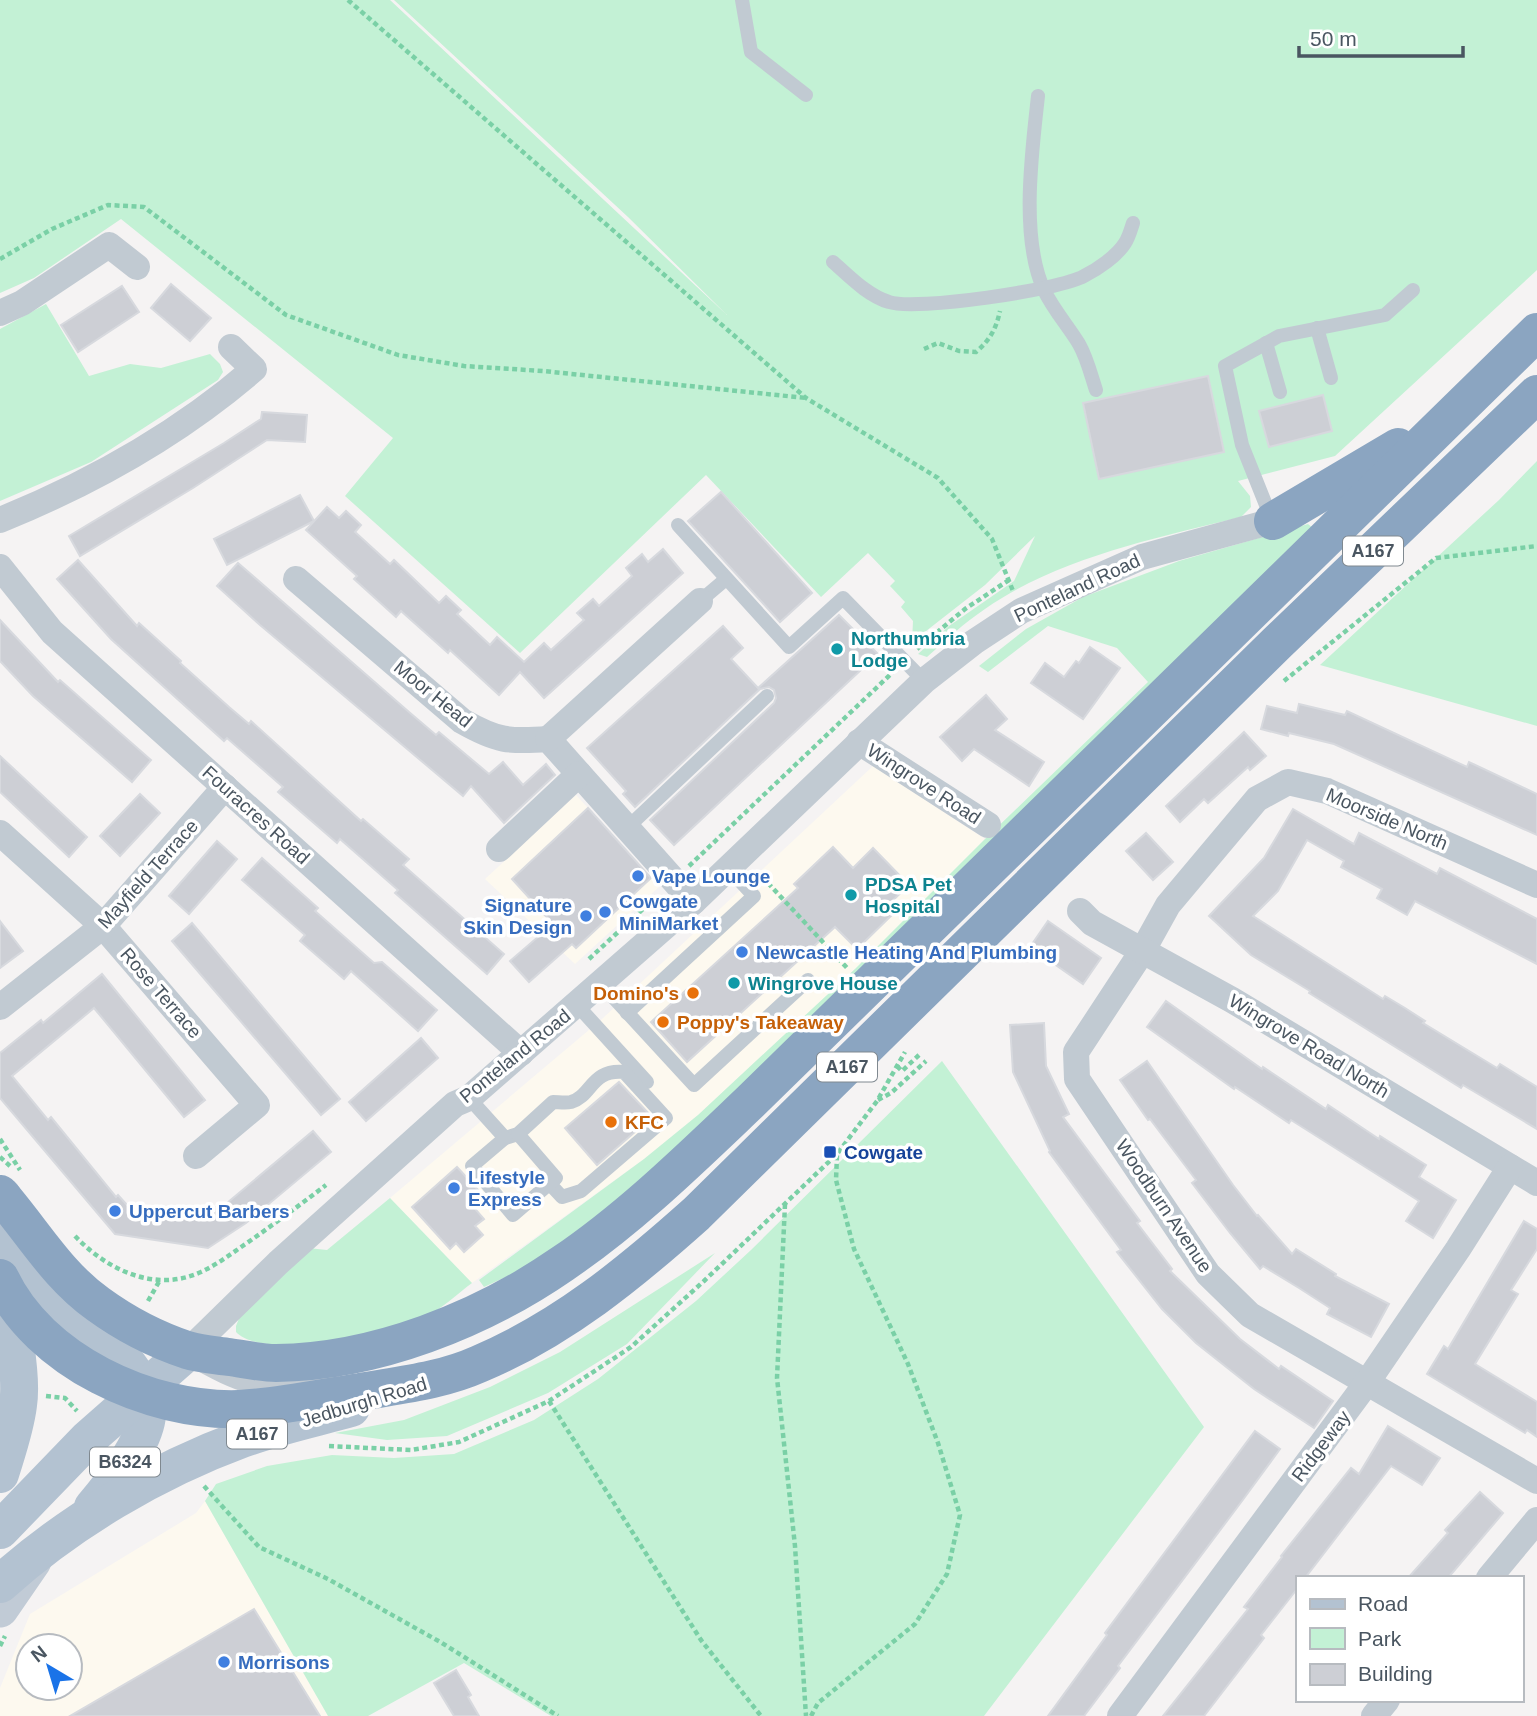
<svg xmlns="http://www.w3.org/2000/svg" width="1537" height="1716" font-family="Helvetica,sans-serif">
	<rect width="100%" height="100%" fill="#f5f3f3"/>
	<g fill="#fdf9ef" fill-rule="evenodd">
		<polygon points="873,766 985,839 855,969 698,1115 644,1159 472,1283 390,1198 602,1019"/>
		<polygon points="576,795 660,886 575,964 485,879"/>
		<path d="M205 1501 328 1716H0V1688L30 1614 196 1513ZM28 1646H70V1688H28Z"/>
	</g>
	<g fill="#c3f1d5">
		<path d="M0 0H390L727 315 628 217 394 0H1537V270L1335 456 1238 481 1250 496 1251 507 1241 517C1156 538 1058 558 985 609 964 623 946 640 927 657L918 654 949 626 1014 581 1035 536 985 585 912 642 913 621 901 607 905 602 890 586 895 581 868 553 821 597 706 475 520 653 345 496 393 438 121 219 34 278 0 293Z"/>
		<polygon points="46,304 89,376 130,364 161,368 210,354 220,364 223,372 218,380 91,462 0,501 0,329"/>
		<polygon points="1537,461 1537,726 1320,665 1499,500"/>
		<polygon points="1308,524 1314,529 652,1175 543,1260 484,1287 479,1280 644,1159 698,1115 855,969 985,839 1148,682 1117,648 1048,626 988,672 979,666 1026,629 1083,597 1179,561"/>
		<polygon points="942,1061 1204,1427 984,1716 551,1716 464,1663 368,1716 328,1716 205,1501 216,1484 267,1466 332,1455 394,1458 454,1454 534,1420 598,1379 696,1301 751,1250"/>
		<path d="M390 1198 472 1283C457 1294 441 1310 424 1317 388 1332 265 1362 236 1332V1326L240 1316 308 1248 327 1250Z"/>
		<polygon points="715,1253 627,1344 548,1393 447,1436 387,1440 335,1433 404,1420 490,1387 560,1352"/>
	</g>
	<g fill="#cdcfd5" stroke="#d7d9de" stroke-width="2">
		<polygon points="171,284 211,318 190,341 151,308"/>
		<polygon points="122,286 139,312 78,352 61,325"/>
		<polygon points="1208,376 1224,452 1099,479 1083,403"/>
		<polygon points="1323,395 1332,431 1269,447 1259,411"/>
		<polygon points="262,412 307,415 305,442 267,440 193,488 80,556 69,536 224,443 261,419"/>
		<polygon points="721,492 812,593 780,622 688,521"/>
		<polygon points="300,495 314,521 227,565 214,539"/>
		<polygon points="327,507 339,518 346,511 361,525 355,532 390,564 394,560 439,603 446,596 461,610 457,614 490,645 497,637 524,662 544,643 551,650 584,620 577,613 593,599 599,606 632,576 626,568 642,554 648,562 663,549 683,573 544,698 520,672 499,695 450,650 448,653 401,611 396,617 354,579 357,576 306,530"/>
		<polygon points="78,560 137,626 139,623 181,661 180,663 229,707 249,724 251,721 361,821 363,819 409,859 403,865 504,954 487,974 395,893 398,890 340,839 337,843 278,792 283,787 227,738 224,741 111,639 57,579"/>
		<polygon points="238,563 409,712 436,735 439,732 489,774 503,762 523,785 546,764 555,775 504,823 471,786 463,796 260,625 217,586"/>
		<polygon points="839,615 878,654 674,845 650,820 774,703 776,698 774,690 769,687 760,689 635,807 623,794 626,791 587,748 723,626 743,648 731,659 758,688"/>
		<polygon points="0,620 58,682 60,680 151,760 132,782 33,696 0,661"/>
		<polygon points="1090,647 1120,668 1083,719 1031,683 1045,663 1064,677 1076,661 1079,663"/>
		<polygon points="986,695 1007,719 995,730 1044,762 1029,786 974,749 962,761 940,737"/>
		<polygon points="1299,704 1345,715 1347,711 1467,767 1469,762 1537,794 1537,835 1334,744 1289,733 1288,736 1261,729 1267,706 1297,713"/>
		<polygon points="1244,732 1266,756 1250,770 1248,767 1208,803 1204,799 1180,822 1166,806"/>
		<polygon points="0,756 87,837 69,857 0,792"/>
		<polygon points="140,794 160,813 120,856 100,836"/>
		<polygon points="588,808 651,878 576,948 572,944 529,982 510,961 553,924 512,879"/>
		<polygon points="1293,809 1354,844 1359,833 1437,874 1440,868 1537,919 1537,964 1415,901 1407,915 1377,898 1382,889 1341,867 1344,861 1307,840 1278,891 1253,916 1383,999 1385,996 1405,1008 1425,1021 1423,1023 1497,1068 1500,1064 1537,1087 1537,1129 1463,1085 1461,1088 1309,993 1310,991 1251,955 1209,916 1264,858"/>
		<polygon points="1146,833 1173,862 1153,880 1126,851"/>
		<polygon points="217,841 237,859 189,914 169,896"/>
		<polygon points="833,847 853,868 873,848 909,885 888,905 895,912 857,949 835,927 687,1062 651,1022 798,888 794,884"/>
		<polygon points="262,858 318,908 315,911 374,963 382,962 437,1010 418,1031 351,971 344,979 300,941 305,935 242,880"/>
		<polygon points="0,921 23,951 0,968"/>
		<polygon points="1048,921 1101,958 1083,984 1030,947"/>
		<polygon points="192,923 340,1099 321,1115 172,941"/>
		<polygon points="102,974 205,1100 184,1117 94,1008 12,1076 48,1120 51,1117 116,1197 118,1195 127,1205 202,1217 219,1205 221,1208 313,1131 331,1152 246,1223 208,1248 115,1234 0,1098 0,1053 41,1020 43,1023"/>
		<polygon points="1166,1001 1262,1069 1263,1067 1326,1109 1328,1105 1379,1139 1380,1136 1426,1165 1419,1177 1456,1200 1433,1238 1406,1221 1419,1201 1291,1120 1289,1123 1235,1087 1234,1089 1147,1027"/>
		<polygon points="1044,1023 1046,1066 1069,1114 1063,1117 1140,1221 1137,1223 1172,1269 1170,1271 1240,1339 1279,1369 1281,1366 1333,1401 1314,1428 1254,1389 1196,1343 1162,1309 1117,1252 1121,1250 1049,1152 1050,1151 1013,1072 1010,1025"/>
		<polygon points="421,1038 438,1058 366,1121 349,1102"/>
		<polygon points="1147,1061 1233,1185 1257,1216 1258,1215 1292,1254 1296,1249 1336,1274 1335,1276 1389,1304 1371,1337 1327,1314 1330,1308 1299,1288 1263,1266 1260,1269 1230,1233 1192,1183 1196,1180 1150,1119 1148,1120 1120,1080"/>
		<polygon points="619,1082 652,1117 597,1165 565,1128"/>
		<polygon points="457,1167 480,1192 469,1202 484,1219 475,1226 483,1235 464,1252 456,1243 450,1249 412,1207"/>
		<polygon points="1524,1221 1537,1229 1537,1249 1511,1290 1518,1294 1475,1364 1537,1402 1537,1437 1527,1430 1525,1433 1427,1374 1444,1346 1448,1349"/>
		<polygon points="1388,1426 1440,1458 1422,1485 1391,1466 1305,1578 1297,1578 1297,1589 1261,1635 1264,1638 1204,1716 1163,1716 1248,1609 1244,1607 1282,1557 1281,1556 1351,1468 1359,1474"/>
		<polygon points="1255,1431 1280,1449 1242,1501 1118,1666 1120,1668 1084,1716 1048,1716 1107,1635 1105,1633"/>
		<polygon points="1480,1492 1503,1513 1448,1578 1408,1578 1448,1533 1445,1530"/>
		<polygon points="254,1609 320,1716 70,1716"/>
		<polygon points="456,1670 471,1695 468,1697 479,1716 454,1716 434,1683"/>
	</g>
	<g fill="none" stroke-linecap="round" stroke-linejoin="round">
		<g stroke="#7ad0a6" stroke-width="4.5" stroke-dasharray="5 3.5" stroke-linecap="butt">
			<polyline points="348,0 806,398 938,478 992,539 1013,591"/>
			<polyline points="0,259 52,229 108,205 144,207 286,315 398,355 464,366 543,371 806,398"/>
			<path d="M924 349 938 343 959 351 976 352C990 340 996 329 1000 311"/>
			<polyline points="917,649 965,609 1009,580"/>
			<polyline points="1284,681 1436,558 1537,546"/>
			<polyline points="689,866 893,672"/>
			<polyline points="768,883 848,969"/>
			<polyline points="589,959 657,896"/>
			<polyline points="897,1066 902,1071 919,1055"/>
			<polyline points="878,1100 891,1093 926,1061"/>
			<polyline points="0,1139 20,1170"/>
			<polyline points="0,1157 10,1166"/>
			<polyline points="785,1204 777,1378 795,1546 806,1716"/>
			<path d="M75 1236C107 1270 155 1293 201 1272 218 1264 232 1253 247 1243 274 1224 300 1205 326 1185"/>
			<polyline points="148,1301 160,1280"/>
			<polyline points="46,1396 65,1398 77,1411"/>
			<polyline points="549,1401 701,1640 761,1716"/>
			<polyline points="329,1446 411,1450 459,1442 549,1401 631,1347 704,1281 837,1154 877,1101 905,1052"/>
			<polyline points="204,1486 259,1547 328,1579 442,1643 558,1716"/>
			<polyline points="0,1646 5,1636"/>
			<polyline points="811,1716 818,1703 915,1624 947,1574 960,1515 938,1443 908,1364 854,1249 836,1180 837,1155"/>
		</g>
		<g stroke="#c1cad2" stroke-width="14">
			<polyline points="742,0 751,52 806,95"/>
			<path d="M1038 96C1032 151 1020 238 1044 290 1053 309 1068 326 1079 344 1087 358 1091 375 1096 390"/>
			<path d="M833 262C849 276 868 296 889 302 915 311 1060 290 1084 276 1098 269 1117 256 1125 243 1129 237 1131 229 1133 223"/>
			<polyline points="1317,328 1331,378"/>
			<polyline points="1266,343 1280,392"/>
			<polyline points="1272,520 1242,445 1225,366 1279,336 1385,315 1413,290"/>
			<polyline points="678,525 789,647 843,598 924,681"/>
			<polyline points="700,601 726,579"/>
			<polyline points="627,828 767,696"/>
			<polyline points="601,984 694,1085 808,980"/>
			<polyline points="577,1005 647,1082"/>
			<polyline points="627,1013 754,896 727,867"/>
			<path d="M469 1098 505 1138 518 1134 553 1102C558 1102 566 1103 571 1102 592 1096 591 1069 624 1072L666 1118 581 1191 562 1197 549 1183"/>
			<polyline points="505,1138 472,1166 513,1215 556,1178 518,1134"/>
		</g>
		<g stroke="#c1cad2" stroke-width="26">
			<polyline points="0,313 22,303 109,245 137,267"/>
			<path d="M0 520C91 483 180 433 254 369L231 347"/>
			<polyline points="0,567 52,632 521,1053"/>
			<path d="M296 579 462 721C497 741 509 742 548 739L693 902"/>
			<polyline points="548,739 700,601"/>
			<polyline points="859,742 988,825"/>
			<polyline points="0,833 103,926 257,1105 196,1156"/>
			<polyline points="499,849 579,774"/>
			<polyline points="1537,885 1327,791 1288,782 1257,799 1168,905 1143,950 1076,1052 1077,1079 1208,1274 1250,1315 1537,1481"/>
			<polyline points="1080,911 1092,923 1232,1000 1537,1183"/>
			<polyline points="0,1007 103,926 225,787"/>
			<path d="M328 1383C309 1382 288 1386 268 1384 239 1381 214 1365 188 1351L278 1263 455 1104 469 1098 693 902 924 681 974 642 1021 611 1142 557 1273 521"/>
			<polyline points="1489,1578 1537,1520"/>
			<polyline points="1120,1716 1366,1384 1458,1249 1510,1167"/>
			<polyline points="1374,1716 1387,1700"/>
		</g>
		<polyline stroke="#c1cbd6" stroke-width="37" points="0,1609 33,1561"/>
		<g stroke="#b3c2d1" stroke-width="38">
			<path d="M3 1197C6 1219 6 1246 17 1265 27 1281 53 1310 67 1321 83 1334 102 1341 117 1354 133 1366 148 1394 147 1415 145 1443 111 1486 93 1507"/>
			<path d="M0 1474C7 1451 15 1429 18 1405 23 1374 11 1318 4 1287"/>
			<polyline points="0,1530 88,1439 188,1351"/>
			<path d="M0 1584C69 1522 155 1471 242 1439 277 1426 315 1418 351 1408"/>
		</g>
		<g stroke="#8ba5c1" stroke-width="38">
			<polyline points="1273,521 1398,447"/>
			<path d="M0 1194C33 1232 57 1275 98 1304 124 1323 157 1340 187 1350 200 1354 215 1355 229 1357 244 1359 261 1363 276 1363 375 1362 481 1320 562 1264 630 1218 690 1159 750 1102L1537 332"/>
			<path d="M0 1278C39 1361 149 1412 239 1409 280 1407 320 1398 360 1392 400 1385 441 1381 479 1364 562 1329 630 1273 696 1214L1277 643 1537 394"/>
		</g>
	</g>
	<g fill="#0f9aa8" stroke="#fff" stroke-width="2.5">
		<circle cx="837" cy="649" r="7"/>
		<circle cx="851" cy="895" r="7"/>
		<circle cx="734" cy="983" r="7"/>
	</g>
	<g fill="#3f7fe0" stroke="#fff" stroke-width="2.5">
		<circle cx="638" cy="876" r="7"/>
		<circle cx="605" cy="912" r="7"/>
		<circle cx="586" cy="916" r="7"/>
		<circle cx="742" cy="952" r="7"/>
		<circle cx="454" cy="1188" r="7"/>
		<circle cx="115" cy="1211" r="7"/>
		<circle cx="224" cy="1662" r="7"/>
	</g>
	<g fill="#e8710a" stroke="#fff" stroke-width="2.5">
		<circle cx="693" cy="993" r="7"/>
		<circle cx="663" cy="1022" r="7"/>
		<circle cx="611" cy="1122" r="7"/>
	</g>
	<rect fill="#1a4fb4" stroke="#fff" stroke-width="2.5" x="823" y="1145" width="14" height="14" rx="3.5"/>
	<g text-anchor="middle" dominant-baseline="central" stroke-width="7" stroke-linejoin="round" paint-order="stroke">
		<g fill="#fff" stroke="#808990" stroke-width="2">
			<rect x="1343" y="536.5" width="60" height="29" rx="5"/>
			<rect x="817" y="1052.5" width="60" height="29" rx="5"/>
			<rect x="227" y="1419.5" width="60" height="29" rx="5"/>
			<rect x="90" y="1447.5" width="70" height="29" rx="5"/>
		</g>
		<g font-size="18" font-weight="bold" fill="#4a5661">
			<text x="1373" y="551">A167</text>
			<text x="847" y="1067">A167</text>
			<text x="257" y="1434">A167</text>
			<text x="125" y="1462">B6324</text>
		</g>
		<g font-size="19" fill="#4a5661" stroke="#fff">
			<text transform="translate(1077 588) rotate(-25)">Ponteland Road</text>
			<text transform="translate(433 694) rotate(39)">Moor Head</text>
			<text transform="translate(924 784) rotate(33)">Wingrove Road</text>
			<text transform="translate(256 815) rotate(42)">Fouracres Road</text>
			<text transform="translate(1387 819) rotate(23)">Moorside North</text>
			<text transform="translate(148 874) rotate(-48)">Mayfield Terrace</text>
			<text transform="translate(161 993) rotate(49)">Rose Terrace</text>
			<text transform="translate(1309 1046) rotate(31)">Wingrove Road North</text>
			<text transform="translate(515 1056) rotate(-39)">Ponteland Road</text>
			<text transform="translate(1164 1206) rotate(56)">Woodburn Avenue</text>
			<text transform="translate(364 1402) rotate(-17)">Jedburgh Road</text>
			<text transform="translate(1321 1446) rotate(-53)">Ridgeway</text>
		</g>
		<g font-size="19" font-weight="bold" fill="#0d838f" stroke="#fff" text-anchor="start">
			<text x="851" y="638">Northumbria<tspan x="851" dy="22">Lodge</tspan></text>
			<text x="865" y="884">PDSA Pet<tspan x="865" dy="22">Hospital</tspan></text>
			<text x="748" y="983">Wingrove House</text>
		</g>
		<g font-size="19" font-weight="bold" fill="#366cbe" stroke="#fff" text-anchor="start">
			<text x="652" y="876">Vape Lounge</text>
			<text x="619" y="901">Cowgate<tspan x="619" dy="22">MiniMarket</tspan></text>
			<text x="572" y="905" text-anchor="end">Signature<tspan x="572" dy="22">Skin Design</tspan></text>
			<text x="756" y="952">Newcastle Heating And Plumbing</text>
			<text x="468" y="1177">Lifestyle<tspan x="468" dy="22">Express</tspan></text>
			<text x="129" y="1211">Uppercut Barbers</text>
			<text x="238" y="1662">Morrisons</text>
		</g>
		<g font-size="19" font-weight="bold" fill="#c56008" stroke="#fff" text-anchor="start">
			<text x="679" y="993" text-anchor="end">Domino's</text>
			<text x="677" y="1022">Poppy's Takeaway</text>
			<text x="625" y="1122">KFC</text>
		</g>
		<g font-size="19" font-weight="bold" fill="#164399" stroke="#fff" text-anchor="start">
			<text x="844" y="1152">Cowgate</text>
		</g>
	</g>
	<rect x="1296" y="1576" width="228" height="126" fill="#ffffff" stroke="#b7bbc0" stroke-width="2"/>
	<rect x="1310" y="1599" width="35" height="10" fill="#b3c2d1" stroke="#b7bbc0" stroke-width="2"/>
	<text x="1358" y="1611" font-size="21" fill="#4a5661">Road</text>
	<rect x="1310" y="1628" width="35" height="21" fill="#c3f1d5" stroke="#b7bbc0" stroke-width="2"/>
	<text x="1358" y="1646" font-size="21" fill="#4a5661">Park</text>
	<rect x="1310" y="1664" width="35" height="21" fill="#cdcfd5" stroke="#b7bbc0" stroke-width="2"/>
	<text x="1358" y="1681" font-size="21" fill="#4a5661">Building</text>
	<g transform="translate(49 1667) rotate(322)"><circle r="33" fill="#ffffff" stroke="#b7bbc0" stroke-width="2"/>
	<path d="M0-5L12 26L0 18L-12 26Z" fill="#1a73e8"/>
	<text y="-10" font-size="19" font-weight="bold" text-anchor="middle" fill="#4a5661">N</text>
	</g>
	<path d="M1299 46v10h164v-10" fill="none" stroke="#4a5661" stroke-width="3.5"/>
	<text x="1310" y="46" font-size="21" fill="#4a5661" stroke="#ffffff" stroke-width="5" paint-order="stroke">50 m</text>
</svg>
